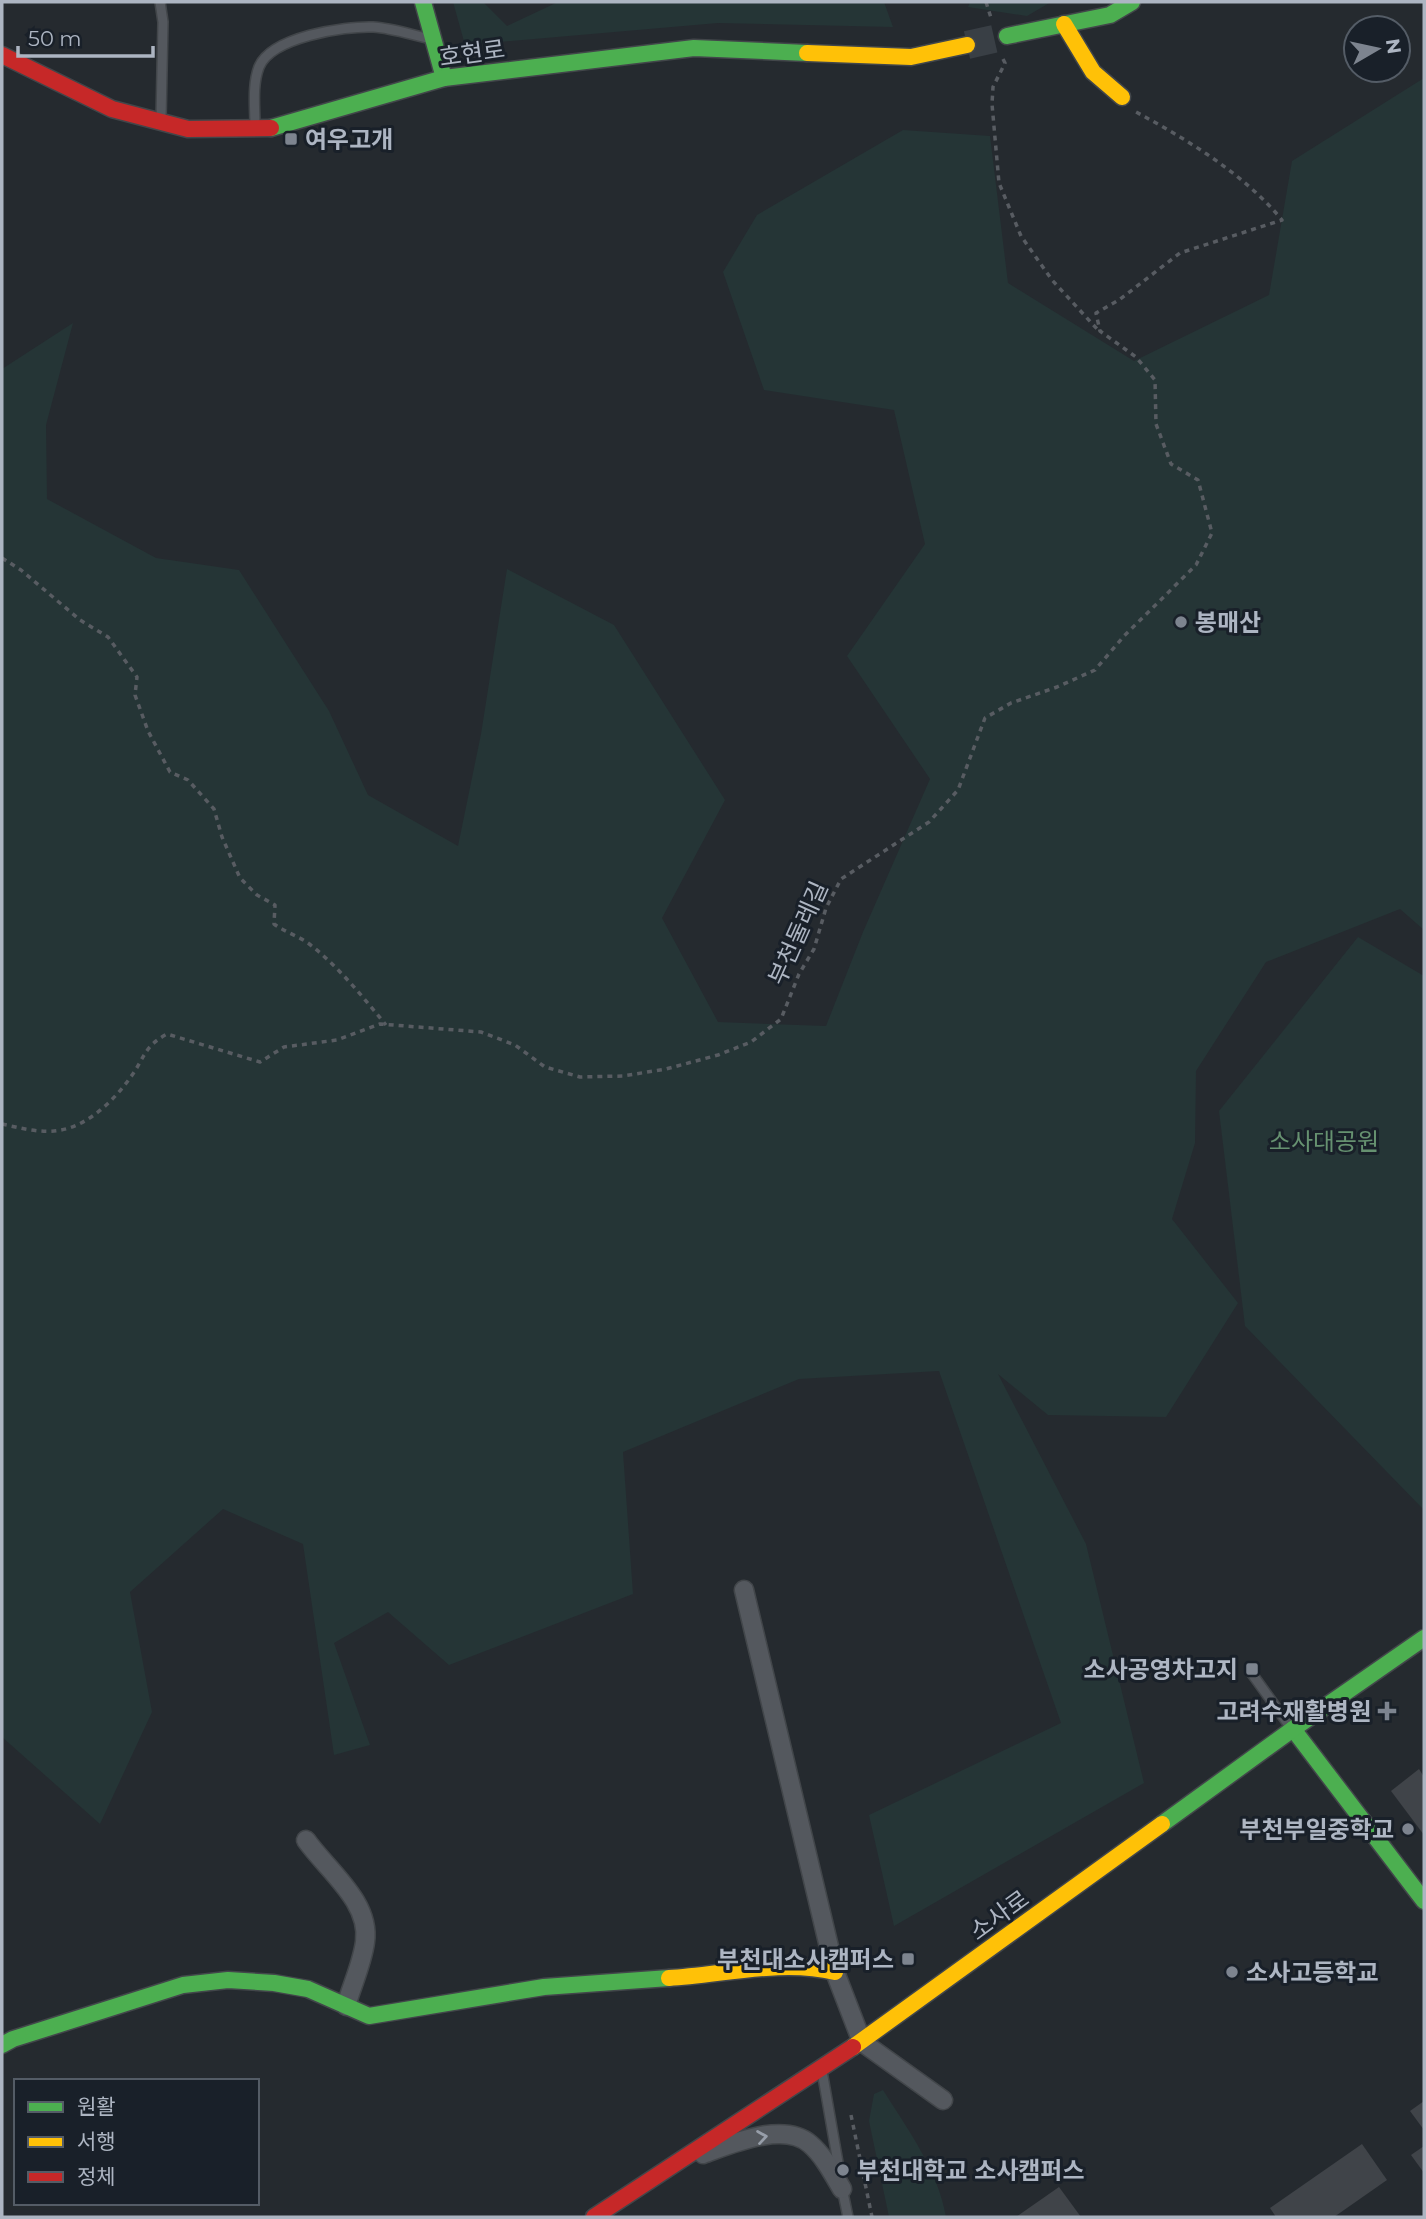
<svg xmlns="http://www.w3.org/2000/svg" width="1426" height="2219" font-family="Montserrat,'Noto Sans KR',sans-serif">
	<rect width="100%" height="100%" fill="#252a2f"/>
	<g fill="#253536">
		<polygon points="453,2 483,2 507,26 558,2 884,2 893,27 718,23 465,45"/>
		<polygon points="970,2 1051,2 1027,16 968,7"/>
		<polygon points="1424,78 1424,930 1400,909 1266,962 1196,1071 1195,1143 1172,1219 1238,1303 1166,1417 1048,1415 998,1374 1086,1544 1144,1783 894,1926 869,1815 1061,1723 939,1371 799,1379 623,1452 633,1594 449,1665 388,1612 334,1643 370,1745 334,1755 303,1544 223,1509 130,1592 152,1712 100,1824 2,1737 2,369 73,323 46,425 47,499 156,558 239,570 329,711 368,795 458,846 481,734 507,569 614,625 725,800 662,918 718,1022 826,1026 863,932 930,779 847,656 925,544 894,410 764,390 723,272 757,215 903,130 990,136 1008,283 1134,361 1269,295 1292,161"/>
		<polygon points="1358,937 1424,976 1424,1510 1245,1326 1219,1111"/>
		<path d="M883 2090C908 2130 938 2170 946 2217H889L869 2121 874 2094Z"/>
	</g>
	<g fill="#404449">
		<polygon points="1419,1769 1424,1777 1424,1835 1391,1791"/>
		<polygon points="1424,2101 1424,2130 1410,2111"/>
		<polygon points="1362,2144 1387,2180 1334,2217 1276,2217 1270,2208"/>
		<polygon points="1424,2146 1424,2173 1411,2155"/>
		<polygon points="1059,2187 1081,2217 1016,2217"/>
	</g>
	<g fill="none" stroke-linecap="round" stroke-linejoin="round">
		<polyline stroke="#393f45" stroke-width="28" stroke-dasharray="28 14" stroke-linecap="butt" points="967,45 1007,36"/>
		<g stroke="#42464a" stroke-width="12">
			<g id="lane">
				<polyline points="160,2 163,22 161,119"/>
				<path d="M255 126C255 108 252 85 259 67 271 37 344 26 373 27 392 28 412 35 431 39"/>
				<polyline points="1250,1671 1291,1728"/>
				<polyline points="822,2071 840,2174"/>
				<polyline points="842,2188 848,2217"/>
			</g>
		</g>
		<g stroke="#42464a" stroke-width="21">
			<g id="street">
				<polyline points="744,1590 835,1972 862,2042 943,2100"/>
				<path d="M306 1840C327 1870 371 1902 365 1942 362 1964 352 1985 346 2006"/>
				<path d="M703 2154C731 2144 784 2121 810 2144 824 2156 833 2174 842 2189"/>
			</g>
		</g>
		<g stroke="#42464a" stroke-width="19">
			<g id="fast">
				<polyline points="423,2 444,78"/>
				<polyline points="1007,36 1110,15 1132,2"/>
				<polyline points="271,128 444,78 694,48 807,53"/>
				<polyline points="1293,1729 1424,1901"/>
				<polyline points="1162,1824 1293,1729 1424,1638"/>
				<polyline points="2,2045 13,2039 183,1985 228,1980 274,1983 308,1989 369,2016 544,1987 669,1978"/>
			</g>
		</g>
		<g stroke="#42464a" stroke-width="19">
			<g id="slow">
				<polyline points="1064,24 1093,72 1122,97"/>
				<polyline points="807,53 911,57 967,45"/>
				<path d="M669 1978C722 1975 782 1959 835 1972"/>
				<polyline points="853,2047 1162,1824"/>
			</g>
		</g>
		<g stroke="#42464a" stroke-width="19">
			<g id="jam">
				<polyline points="2,55 112,109 188,129 271,128"/>
				<polyline points="594,2217 853,2047"/>
			</g>
		</g>
		<g stroke="#585c62" stroke-width="3.5" stroke-dasharray="5 5" stroke-linecap="butt">
			<polyline points="986,2 992,21"/>
			<polyline points="1003,59 1005,63 993,87 992,104 999,183 1021,236 1052,280 1098,330"/>
			<path d="M2 558 21 570 80 620 108 637 137 677 135 695 148 731 170 772 188 780 214 809 222 837 240 878 257 895 275 905 274 924C285 932 298 936 308 943 338 966 362 996 386 1025"/>
			<path d="M2 1124C20 1128 43 1134 61 1130 89 1125 114 1100 130 1078 145 1058 143 1047 167 1034L260 1062 284 1047 337 1040 380 1024 481 1032 515 1045 545 1067 580 1077 623 1076 666 1069 718 1055 751 1042 781 1019 799 974 814 949 826 908 841 879 929 822 958 790 985 718 1011 703 1057 687 1095 670 1124 636 1196 565 1212 533 1198 480 1171 464 1156 424 1155 380 1136 357 1100 331 1096 313 1119 300 1180 253 1282 220C1244 174 1188 140 1136 112"/>
			<polyline points="851,2115 872,2217"/>
		</g>
		<use href="#lane" stroke="#54585e" stroke-width="9"/>
		<use href="#street" stroke="#54585e" stroke-width="18"/>
		<use href="#fast" stroke="#4caf50" stroke-width="16"/>
		<use href="#slow" stroke="#ffc107" stroke-width="16"/>
		<use href="#jam" stroke="#c62828" stroke-width="16"/>
	</g>
	<defs><path id="oneway-chevron" d="M-2-3.5L2.5 0L-2 3.5" fill="none" stroke-width="1.6" stroke-linecap="round" stroke-linejoin="round" transform="scale(1.75)"/></defs>
	<use stroke="#979ea9" href="#oneway-chevron" transform="translate(762 2137) rotate(-9)"/>
	<g fill="#7d848f" stroke="#192029" stroke-width="2.5">
		<rect x="284" y="132" width="14" height="14" rx="3.5"/>
		<circle cx="1181" cy="622" r="7"/>
		<rect x="1245" y="1662" width="14" height="14" rx="3.5"/>
		<path d="M1383.5 1700.5h7v7h7v7h-7v7h-7v-7h-7v-7h7z"/>
		<circle cx="1408" cy="1829" r="7"/>
		<rect x="901" y="1952" width="14" height="14" rx="3.5"/>
		<circle cx="1232" cy="1972" r="7"/>
		<circle cx="843" cy="2170" r="7"/>
	</g>
	<g text-anchor="middle" dominant-baseline="central" stroke-width="6" stroke-linejoin="round" paint-order="stroke">
		<g font-size="24" fill="#adb5c2" stroke="#192029">
			<text transform="translate(472 53) rotate(-8)">호현로</text>
			<text transform="translate(798 933) rotate(-66)">부천둘레길</text>
			<text transform="translate(999 1915) rotate(-36)">소사로</text>
		</g>
		<g font-size="24" font-weight="bold" fill="#adb5c2" stroke="#192029" text-anchor="start">
			<text x="305" y="139">여우고개</text>
			<text x="1195" y="622">봉매산</text>
			<text x="1238" y="1669" text-anchor="end">소사공영차고지</text>
			<text x="1371" y="1711" text-anchor="end">고려수재활병원</text>
			<text x="1394" y="1829" text-anchor="end">부천부일중학교</text>
			<text x="894" y="1959" text-anchor="end">부천대소사캠퍼스</text>
			<text x="1246" y="1972">소사고등학교</text>
			<text x="857" y="2170">부천대학교 소사캠퍼스</text>
		</g>
		<g font-size="24" fill="#669170" stroke="#192029">
			<text x="1324" y="1141">소사대공원</text>
		</g>
	</g>
	<rect width="1426" height="2219" fill="none" stroke="#adb5c2" stroke-width="7"/>
	<rect x="14" y="2079" width="245" height="126" fill="#192029" stroke="#545c66" stroke-width="2"/>
	<rect x="28" y="2102" width="35" height="10" fill="#4caf50" stroke="#545c66" stroke-width="2"/>
	<text x="77" y="2114" font-size="21" fill="#adb5c2">원활</text>
	<rect x="28" y="2137" width="35" height="10" fill="#ffc107" stroke="#545c66" stroke-width="2"/>
	<text x="77" y="2149" font-size="21" fill="#adb5c2">서행</text>
	<rect x="28" y="2172" width="35" height="10" fill="#c62828" stroke="#545c66" stroke-width="2"/>
	<text x="77" y="2184" font-size="21" fill="#adb5c2">정체</text>
	<g transform="translate(1377 49) rotate(81)"><circle r="33" fill="#192029" stroke="#545c66" stroke-width="2"/>
	<path d="M0-5L12 26L0 18L-12 26Z" fill="#7d848f"/>
	<text y="-10" font-size="19" font-weight="bold" text-anchor="middle" fill="#adb5c2">N</text>
	</g>
	<path d="M18 46v10h135v-10" fill="none" stroke="#adb5c2" stroke-width="3.5"/>
	<text x="28" y="46" font-size="21" fill="#adb5c2" stroke="#192029" stroke-width="5" paint-order="stroke">50 m</text>
</svg>
